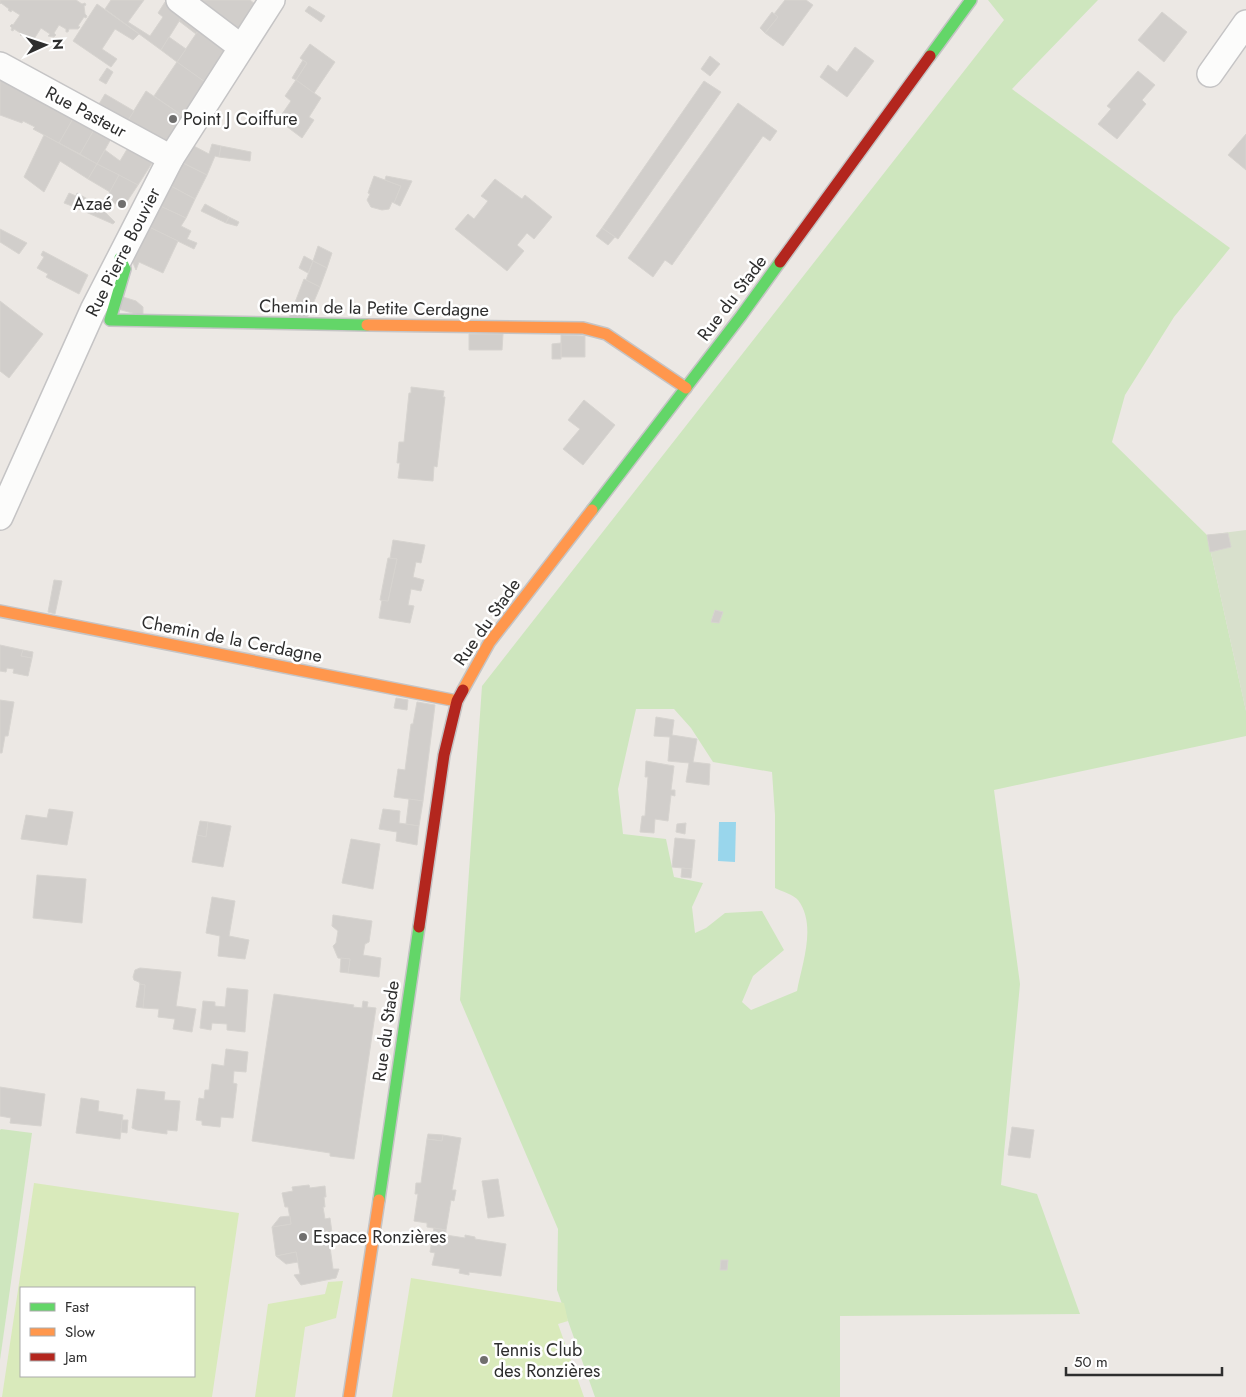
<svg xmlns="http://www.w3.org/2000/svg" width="1246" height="1397" font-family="Jost,sans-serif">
	<rect width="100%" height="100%" fill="#ece8e4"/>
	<g fill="#cee6be" fill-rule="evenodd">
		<path d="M988 0H1098L1012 89 1230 248 1174 317 1125 395 1112 442 1207 535 1246 711V736L994 790 1020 984 1001 1185 1037 1194 1080 1314 840 1316V1397H595L557 1290 558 1229 460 1000 482 686 1004 20ZM636 709H674L691 728 713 762 772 772 775 815V888C781 891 794 895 798 900 817 925 802 964 797 991L751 1010 742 1002 753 976 784 950 762 911 725 913 706 928 695 933 692 907 703 883 674 877 666 839 623 834 618 789Z"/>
		<polygon points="1,1129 32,1133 0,1360 0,1130"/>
	</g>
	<polygon fill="#d8e0cc" points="1246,530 1246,711 1207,535"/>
	<g fill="#d9eabb" fill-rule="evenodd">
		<path d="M34 1183 239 1213 212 1397H2ZM21 1288H194V1376H21Z"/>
		<polygon points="411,1278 564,1303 568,1321 558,1324 584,1397 392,1397"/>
		<polygon points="343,1281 336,1318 305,1327 295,1397 255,1397 268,1304 325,1294 328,1282"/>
	</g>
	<polygon fill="#99d6ec" points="719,822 736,822 735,862 718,861"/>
	<g fill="#d1cecb" stroke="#d7d4d0">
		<polygon points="0,0 76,0 82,4 85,3 86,5 84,6 85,14 87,16 86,18 84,17 78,26 80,27 78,29 69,29 68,32 66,32 66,29 59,25 54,33 56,35 54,37 48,36 50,34 41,28 34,39 36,40 35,42 33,41 32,43 29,41 31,39 20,35 22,34 14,29 13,31 11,30 12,28 10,26 12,24 13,25 20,15 12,10 11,12 8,10 9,9 1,3 0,4"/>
		<polygon points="111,0 144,0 128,22 150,36 163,17 158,13 165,2 183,15 161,50 105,9"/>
		<polygon points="189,0 250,0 255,4 235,35"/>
		<polygon points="785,0 806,0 813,5 783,46 765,33 778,17 774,14"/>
		<polygon points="97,4 139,34 133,40 115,29 102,49 117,59 111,67 73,41"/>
		<polygon points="309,6 325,16 321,22 305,11"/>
		<polygon points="772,12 778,17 765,33 760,28"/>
		<polygon points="1162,12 1187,32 1164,62 1138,40"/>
		<polygon points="183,15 200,28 196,34 179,21"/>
		<polygon points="200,28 226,48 205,82 177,62"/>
		<polygon points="169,37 186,49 177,62 161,50"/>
		<polygon points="310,44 335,62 314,93 296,80 307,63 300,58"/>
		<polygon points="855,47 874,61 847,97 820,77 828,65 837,72"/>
		<polygon points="710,56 720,64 710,76 701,69"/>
		<polygon points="303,60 307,63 296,80 292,78"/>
		<polygon points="177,62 205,82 183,116 154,96"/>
		<polygon points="107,68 113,72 106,84 99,80"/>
		<polygon points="1138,71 1155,85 1142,100 1146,104 1117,139 1098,124 1111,109 1107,106"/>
		<polygon points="0,77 74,117 59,143 33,129 35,127 23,121 22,123 0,115"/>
		<polygon points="296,80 321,98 309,117 314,120 302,138 278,120 291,101 285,96"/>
		<polygon points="704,81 721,92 618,239 602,228"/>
		<polygon points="146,91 183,116 163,146 125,125"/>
		<polygon points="105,94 134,111 125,125 96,109"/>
		<polygon points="738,103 777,131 770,141 763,136 672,265 665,260 653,277 628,258"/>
		<polygon points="74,117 95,128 80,154 59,143"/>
		<polygon points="95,128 112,137 97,164 80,154"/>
		<polygon points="1246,134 1246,170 1228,155"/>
		<polygon points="44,135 97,164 88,179 60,161 44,192 24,177"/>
		<polygon points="190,144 209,154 212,144 221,146 219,157 215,156 207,175 181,162"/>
		<polygon points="129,146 154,160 138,185 97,164 105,150 120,161"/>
		<polygon points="221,146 251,152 250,161 219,157"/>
		<polygon points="181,162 207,175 195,199 169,185"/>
		<polygon points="97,164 119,175 110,192 88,179"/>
		<polygon points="119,175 138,185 122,209 107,197"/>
		<polygon points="374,176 401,186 394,203 392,202 389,209 382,210 371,207 367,200 370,194 368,193"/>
		<polygon points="386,176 412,181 400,206 394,203 401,186 385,180"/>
		<polygon points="495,179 522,199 525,195 552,217 534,239 527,233 517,245 524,251 507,271 455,229 468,214 474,219 488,201 481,196"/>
		<polygon points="169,185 195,199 186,218 158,205"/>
		<polygon points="69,193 76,196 72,206 64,203"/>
		<polygon points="77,193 98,205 115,222 113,224 72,206"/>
		<polygon points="205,204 229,217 226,223 201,211"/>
		<polygon points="158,205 186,218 181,226 191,231 187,239 197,243 194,249 147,226"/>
		<polygon points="229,217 239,222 237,226 226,223"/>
		<polygon points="147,226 178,241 163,273 139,262 136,270 131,258"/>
		<polygon points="602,228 615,237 608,245 596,236"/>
		<polygon points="0,229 27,243 19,254 0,242"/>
		<polygon points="318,246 332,253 327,268 313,261"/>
		<polygon points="43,251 88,275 79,294 46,277 48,274 37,268 44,257 41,255"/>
		<polygon points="304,256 313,261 308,273 299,268"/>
		<polygon points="313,261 327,268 320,287 306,280"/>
		<polygon points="304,279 320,287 307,318 289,318"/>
		<polygon points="123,297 136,301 143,307 143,316 118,309"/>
		<polygon points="0,301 43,334 9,378 0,371"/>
		<polygon points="469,334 503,334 502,350 469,350"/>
		<polygon points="561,335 585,336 585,357 561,357"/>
		<polygon points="561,343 561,359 552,359 552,344"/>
		<polygon points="411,387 444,391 443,397 445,397 437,467 434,466 433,481 398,478 400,463 397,463 399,442 404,442 409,393 411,393"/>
		<polygon points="584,400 615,425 583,465 563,449 580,429 568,420"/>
		<polygon points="1228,533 1231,547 1210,552 1207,535"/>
		<polygon points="393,540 425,545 421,563 416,562 413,577 424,580 421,591 411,589 408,605 414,606 410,623 379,618 382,600 388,601 397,559 390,558"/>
		<polygon points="388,558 397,559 388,601 380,600"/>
		<polygon points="54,580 62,581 55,614 48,612"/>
		<polygon points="715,610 723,612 719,623 711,622"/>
		<polygon points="0,645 23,650 21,656 32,658 28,676 13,673 14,669 7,668 6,672 0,671"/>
		<polygon points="23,650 33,652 32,658 21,656"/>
		<polygon points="396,698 408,700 407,710 394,708"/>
		<polygon points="0,700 14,702 8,736 5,736 2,753 0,753"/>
		<polygon points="417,702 435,705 423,801 394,797 398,769 405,770 411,724 413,724"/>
		<polygon points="656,717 674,720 672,735 697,739 693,762 710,764 709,785 686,782 689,763 668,761 670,737 654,736"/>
		<polygon points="646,761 674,766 671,790 675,790 675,796 671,795 668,821 655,819 654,833 640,832 642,816 645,816 648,777 645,777"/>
		<polygon points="409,799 423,801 419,826 406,824"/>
		<polygon points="49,809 73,812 67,845 21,839 26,815 47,818"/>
		<polygon points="383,809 400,811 399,823 419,826 417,845 396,841 397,832 379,829"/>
		<polygon points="200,821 208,822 206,837 197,835"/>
		<polygon points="208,822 231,826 223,867 192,862 197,835 206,837"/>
		<polygon points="686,823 685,834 676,832 677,824"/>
		<polygon points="675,838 695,840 692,869 672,867"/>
		<polygon points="351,839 380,844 373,889 342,883"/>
		<polygon points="682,868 692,869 691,878 681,877"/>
		<polygon points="37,875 86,879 82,923 33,918"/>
		<polygon points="212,897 235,901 229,936 249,940 245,959 218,956 220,936 206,933"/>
		<polygon points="333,915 372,921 369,942 365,944 363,955 381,958 379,977 348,973 350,959 338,958 333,946 336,943 338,931 332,926"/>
		<polygon points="341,958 350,959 348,973 340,972"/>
		<polygon points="140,968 181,972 176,1006 196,1009 192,1032 173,1029 175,1019 158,1017 159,1009 143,1008 145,985 140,984 139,982 134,980 133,977 135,970"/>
		<polygon points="140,984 145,985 143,1008 136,1007"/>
		<polygon points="227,988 248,990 245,1032 227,1030 227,1024 212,1023 211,1030 200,1028 203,1001 215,1002 215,1006 225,1007"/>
		<polygon points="274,994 354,1005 353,1007 362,1008 363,1001 368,1002 367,1007 376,1008 354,1159 330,1156 330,1153 252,1141"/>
		<polygon points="226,1049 248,1052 246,1072 234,1071 233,1083 237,1084 233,1118 221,1117 220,1127 202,1125 202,1121 196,1120 199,1098 204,1099 205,1090 209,1090 212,1064 224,1066"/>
		<polygon points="0,1087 45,1094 41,1126 10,1123 11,1118 0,1116"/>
		<polygon points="137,1089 165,1092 164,1100 180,1101 177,1131 167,1130 167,1134 137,1130 132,1128"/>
		<polygon points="81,1098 99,1101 98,1111 123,1115 120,1139 76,1133"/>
		<polygon points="122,1120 128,1120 127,1133 121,1132"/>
		<polygon points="1012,1127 1034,1130 1030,1158 1008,1155"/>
		<polygon points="428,1134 443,1135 442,1141 427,1139"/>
		<polygon points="443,1135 461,1138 452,1190 456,1190 454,1201 451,1200 446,1230 427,1227 427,1223 414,1221 418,1194 415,1194 416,1183 421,1183 427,1139 442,1141"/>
		<polygon points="498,1179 504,1216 488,1218 482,1181"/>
		<polygon points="309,1185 310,1188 325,1186 326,1197 324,1197 325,1207 323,1207 325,1219 330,1218 334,1247 330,1247 333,1269 339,1269 336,1278 301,1285 294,1275 300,1274 296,1252 276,1256 272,1227 291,1224 288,1207 285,1207 282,1193 293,1191 292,1187"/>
		<polygon points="290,1216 291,1224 272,1227 280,1217"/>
		<polygon points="434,1228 446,1230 446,1235 433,1233"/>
		<polygon points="433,1233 465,1238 465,1235 475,1237 475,1239 506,1244 501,1276 469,1272 469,1275 459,1273 460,1269 432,1265 435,1253 430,1252"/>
		<polygon points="296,1252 298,1262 286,1264 276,1256"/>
		<polygon points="721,1260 728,1260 727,1270 720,1270"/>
	</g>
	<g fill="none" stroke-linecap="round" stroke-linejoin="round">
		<g stroke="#c5c4c5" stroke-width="28">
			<g id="street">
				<polyline points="179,0 241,47"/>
				<polyline points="0,65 171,158"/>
				<polyline points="1210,74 1246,23"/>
				<polyline points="0,517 93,310 171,158 272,0"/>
			</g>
		</g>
		<g stroke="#c5c4c5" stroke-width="14">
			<g id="fast">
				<polyline points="930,56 971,0"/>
				<polyline points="120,258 125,269 110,320 367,325"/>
				<polyline points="592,510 741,316 780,262"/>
				<polyline points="379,1200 419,927"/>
			</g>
		</g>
		<g stroke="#c5c4c5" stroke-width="14">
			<g id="slow">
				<polyline points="367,325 583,328 606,334 686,388"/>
				<polyline points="0,611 457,701"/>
				<polyline points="463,690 489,643 592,510"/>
				<polyline points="349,1397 379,1200"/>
			</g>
		</g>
		<g stroke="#c5c4c5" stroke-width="14">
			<g id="jam">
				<polyline points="780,262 930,56"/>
				<polyline points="419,927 444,755 457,701 463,690"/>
			</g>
		</g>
		<use href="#street" stroke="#fcfcfb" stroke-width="25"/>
		<use href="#fast" stroke="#63d668" stroke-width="11"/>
		<use href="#slow" stroke="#ff974d" stroke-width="11"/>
		<use href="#jam" stroke="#b3261e" stroke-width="11"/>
	</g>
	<g fill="#706f6e" stroke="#fff" stroke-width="2">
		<circle cx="173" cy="119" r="5"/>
		<circle cx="122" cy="204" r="5"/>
		<circle cx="303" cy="1237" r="5"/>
		<circle cx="484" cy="1360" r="5"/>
	</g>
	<g text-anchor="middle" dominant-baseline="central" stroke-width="5" stroke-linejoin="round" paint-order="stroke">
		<g font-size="18" fill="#2e2e2e" stroke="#fff">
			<text transform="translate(86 112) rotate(28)">Rue Pasteur</text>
			<text transform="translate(123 252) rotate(-63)">Rue Pierre Bouvier</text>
			<text transform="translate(732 298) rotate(-53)">Rue du Stade</text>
			<text transform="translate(374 308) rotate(1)">Chemin de la Petite Cerdagne</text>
			<text transform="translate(487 622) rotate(-55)">Rue du Stade</text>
			<text transform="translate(232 639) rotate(11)">Chemin de la Cerdagne</text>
			<text transform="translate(386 1031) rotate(-82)">Rue du Stade</text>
		</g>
		<g font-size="18" fill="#2e2e2e" stroke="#fff" text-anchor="start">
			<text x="183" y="119">Point J Coiffure</text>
			<text x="112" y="204" text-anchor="end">Azaé</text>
			<text x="313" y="1237">Espace Ronzières</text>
			<text x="494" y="1350">Tennis Club<tspan x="494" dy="21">des Ronzières</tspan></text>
		</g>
	</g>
	<rect x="20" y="1287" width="175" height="90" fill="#ffffff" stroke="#ababab"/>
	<rect x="30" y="1303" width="25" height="8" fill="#63d668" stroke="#ababab"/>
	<text x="65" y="1312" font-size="15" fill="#2e2e2e">Fast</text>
	<rect x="30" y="1328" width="25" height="8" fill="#ff974d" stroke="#ababab"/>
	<text x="65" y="1337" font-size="15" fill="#2e2e2e">Slow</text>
	<rect x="30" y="1353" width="25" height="8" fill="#b3261e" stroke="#ababab"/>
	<text x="65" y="1362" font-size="15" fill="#2e2e2e">Jam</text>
	<g transform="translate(45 45) rotate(87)" stroke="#ffffff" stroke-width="4" paint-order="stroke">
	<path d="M0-4L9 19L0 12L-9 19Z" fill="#2e2e2e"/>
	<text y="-8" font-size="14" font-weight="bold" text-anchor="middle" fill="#2e2e2e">N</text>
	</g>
	<path d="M1066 1367v8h156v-8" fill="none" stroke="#2e2e2e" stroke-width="2.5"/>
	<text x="1074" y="1367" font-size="15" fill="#2e2e2e" stroke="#ffffff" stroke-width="4" paint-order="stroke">50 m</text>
</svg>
